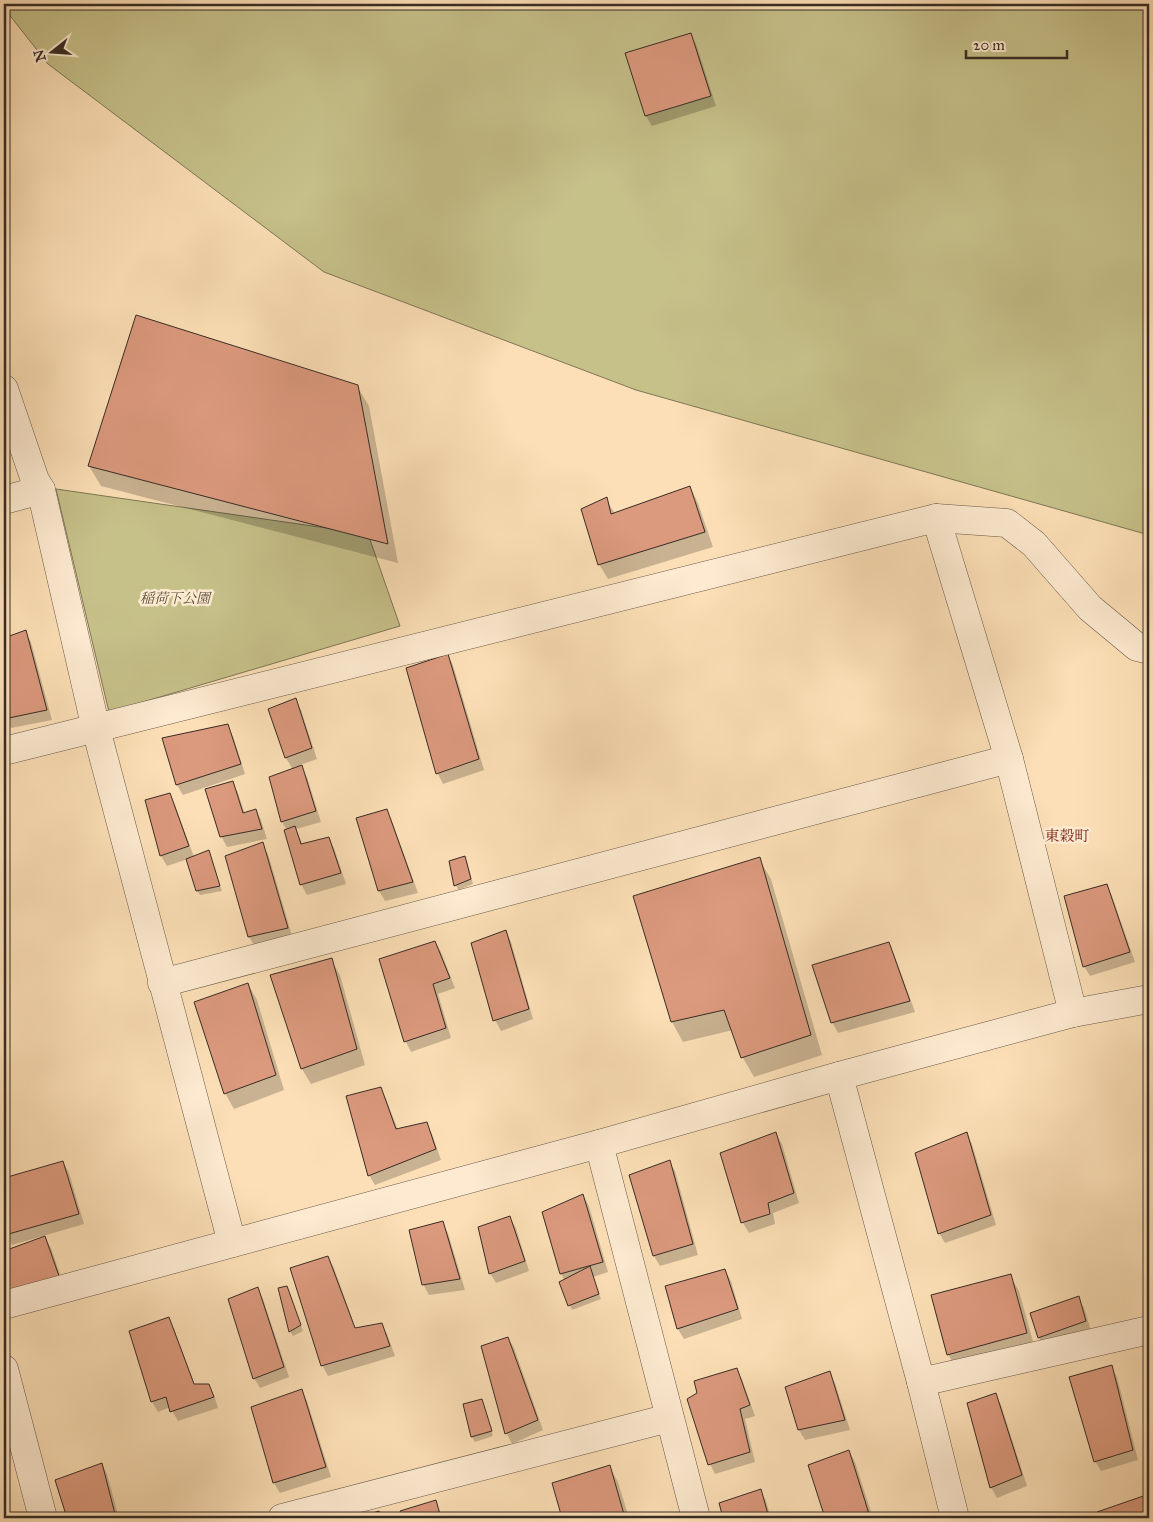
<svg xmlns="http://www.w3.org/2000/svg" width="1153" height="1522" font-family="'IM FELL Great Primer','Noto Serif JP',serif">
	<rect width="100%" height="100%" fill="#fcdfb6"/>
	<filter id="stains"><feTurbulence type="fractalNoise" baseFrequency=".004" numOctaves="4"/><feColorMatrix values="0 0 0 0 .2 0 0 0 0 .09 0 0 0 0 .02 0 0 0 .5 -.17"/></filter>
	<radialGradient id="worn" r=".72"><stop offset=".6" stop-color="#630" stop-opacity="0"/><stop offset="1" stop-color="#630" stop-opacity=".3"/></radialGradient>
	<g fill="#c6c089" stroke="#7e7657">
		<polygon points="4,4 1149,4 1149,535 636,390 324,272 48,64 4,8"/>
		<polygon points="56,489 368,534 400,626 109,712"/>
	</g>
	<g fill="#0003">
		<polygon points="690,34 696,44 716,106 652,126 646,116 627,54"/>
		<polygon points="357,386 369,406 398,563 101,486 89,466"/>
		<polygon points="690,487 698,503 713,547 608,579 599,564 606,499 615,514"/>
		<polygon points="25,632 31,642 52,720 11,728 4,712 4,639"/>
		<polygon points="448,655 453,665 484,770 443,784 438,774 407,669"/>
		<polygon points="295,700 301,710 317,759 300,765 307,777 321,822 296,829 303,845 328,838 334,848 346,884 307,895 301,884 287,830 282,822 293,770 286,758 269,710"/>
		<polygon points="227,726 233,736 245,774 183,795 177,785 164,739"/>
		<polygon points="232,782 238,793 245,814 256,810 261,820 267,839 227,847 221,836"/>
		<polygon points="169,795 175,805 194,857 208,852 222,891 200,895 197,891 188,859 167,866 161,856 146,801"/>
		<polygon points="386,811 392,821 418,893 385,901 379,891"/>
		<polygon points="262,844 268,854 293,939 255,947 249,937 226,857"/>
		<polygon points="464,857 467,862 473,884 458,890 456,885"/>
		<polygon points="759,859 771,879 822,1055 754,1077 743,1058 733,1030 683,1042 672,1022"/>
		<polygon points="1107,885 1112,896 1135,962 1090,976 1084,966"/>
		<polygon points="506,931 511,942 533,1019 501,1031 495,1020"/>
		<polygon points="435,942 441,952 455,988 438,994 451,1038 411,1052 406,1042 380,960"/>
		<polygon points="888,944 894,954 915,1012 838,1033 832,1022"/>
		<polygon points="331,960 340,975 365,1065 311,1084 302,1069 272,975"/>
		<polygon points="248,984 257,1000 284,1090 234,1109 225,1093"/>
		<polygon points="380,1089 386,1099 398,1130 426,1123 432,1134 441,1160 375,1185 369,1175"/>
		<polygon points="776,1134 782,1144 799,1203 773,1213 775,1224 749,1233 743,1223 721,1154"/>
		<polygon points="967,1134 972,1144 996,1225 945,1243 939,1233"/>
		<polygon points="669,1161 675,1171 698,1255 660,1266 654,1256 631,1176"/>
		<polygon points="63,1162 69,1173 84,1224 12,1245 4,1228 4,1180"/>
		<polygon points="583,1195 589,1206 608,1272 593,1277 601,1299 572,1310 561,1283 565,1281 561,1274 543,1213"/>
		<polygon points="510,1218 516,1228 529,1271 496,1283 490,1273"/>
		<polygon points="442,1222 448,1233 465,1290 429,1295 423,1284"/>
		<polygon points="45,1238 51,1248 64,1286 8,1294 4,1281 4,1252"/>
		<polygon points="328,1257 334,1268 356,1329 381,1324 387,1334 395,1356 328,1376 322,1365"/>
		<polygon points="725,1270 731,1281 742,1319 684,1339 678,1329 667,1287"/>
		<polygon points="1010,1276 1019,1291 1035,1349 957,1370 948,1354"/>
		<polygon points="258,1289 263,1299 289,1377 260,1388 254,1378"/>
		<polygon points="280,1289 289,1293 303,1331 293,1336 290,1331"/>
		<polygon points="1078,1297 1084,1308 1091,1331 1045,1348 1039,1338 1032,1314"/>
		<polygon points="168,1319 174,1329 195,1385 208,1385 214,1395 218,1408 178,1421 170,1407 158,1412 152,1402 130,1332"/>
		<polygon points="508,1338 514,1348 543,1430 512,1444 507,1434 482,1347"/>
		<polygon points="1111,1367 1117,1377 1138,1460 1101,1471 1095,1461"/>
		<polygon points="736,1369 742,1379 755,1416 745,1419 755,1462 715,1474 710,1464"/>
		<polygon points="829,1373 835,1383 850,1430 805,1440 799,1430 787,1388"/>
		<polygon points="302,1391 307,1401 331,1477 280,1493 274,1483"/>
		<polygon points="995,1394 1001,1405 1027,1486 997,1498 991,1487"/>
		<polygon points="465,1405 484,1405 493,1436 475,1442 472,1437"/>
		<polygon points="849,1451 855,1462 873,1518 826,1518 809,1466"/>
		<polygon points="102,1464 107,1474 119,1518 68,1518 57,1481"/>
		<polygon points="609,1466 618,1482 629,1518 564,1518 553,1484"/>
		<polygon points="761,1491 766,1501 771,1518 724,1518 720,1504"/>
		<polygon points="1149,1496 1149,1518 1100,1518 1099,1513"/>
		<polygon points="435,1502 443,1518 404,1518 402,1512"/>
	</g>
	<g fill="#db997d" stroke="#372c25">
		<polygon points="691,33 711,96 645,116 625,53"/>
		<polygon points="136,315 358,385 388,544 88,466"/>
		<polygon points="690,486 705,532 598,565 581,509 607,497 611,514"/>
		<polygon points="26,630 47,710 4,719 4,638"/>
		<polygon points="448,654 479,759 436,774 406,668"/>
		<polygon points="296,698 312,748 285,758 268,709"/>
		<polygon points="228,724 241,764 176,785 162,738"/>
		<polygon points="302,765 316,811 281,822 269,777"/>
		<polygon points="233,781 243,813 256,809 262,829 220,837 205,789"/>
		<polygon points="170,793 189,846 160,856 145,800"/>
		<polygon points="387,809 413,882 378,891 356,818"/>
		<polygon points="295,826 301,844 329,837 341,873 300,885 284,830"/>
		<polygon points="263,842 288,928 248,937 225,856"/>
		<polygon points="209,850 220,886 196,891 186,859"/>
		<polygon points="465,856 471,879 454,886 449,861"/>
		<polygon points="760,857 811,1035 741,1058 724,1010 671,1022 633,896"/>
		<polygon points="1107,884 1130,952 1083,967 1064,896"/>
		<polygon points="506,930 529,1009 493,1021 471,943"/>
		<polygon points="435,941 450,978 433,984 446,1028 404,1042 379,959"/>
		<polygon points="889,942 910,1001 831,1023 812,965"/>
		<polygon points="332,958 357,1049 301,1069 270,975"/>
		<polygon points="248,983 276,1075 224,1094 194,1002"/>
		<polygon points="381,1087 396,1129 427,1122 436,1149 368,1176 346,1096"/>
		<polygon points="776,1132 794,1193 768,1203 770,1214 741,1223 720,1153"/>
		<polygon points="967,1132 991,1215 938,1234 915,1153"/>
		<polygon points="670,1160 693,1244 653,1256 629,1175"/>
		<polygon points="63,1161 79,1214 5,1235 4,1178"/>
		<polygon points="583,1194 603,1262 560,1274 542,1212"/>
		<polygon points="510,1216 525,1261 489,1274 478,1227"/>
		<polygon points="443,1221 460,1279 422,1285 409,1230"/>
		<polygon points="45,1236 59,1276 7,1294 4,1285 4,1251"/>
		<polygon points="328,1256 355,1328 382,1323 390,1346 321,1366 290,1268"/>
		<polygon points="590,1266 599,1294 568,1306 559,1282"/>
		<polygon points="725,1269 738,1309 677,1329 665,1286"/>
		<polygon points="1011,1274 1027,1333 947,1355 931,1295"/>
		<polygon points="287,1286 301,1325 289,1332 278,1288"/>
		<polygon points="258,1287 284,1367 253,1379 228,1299"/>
		<polygon points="1079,1296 1086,1321 1038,1338 1030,1313"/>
		<polygon points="169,1317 194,1384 209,1384 214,1397 170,1412 166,1397 151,1402 129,1331"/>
		<polygon points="508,1337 538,1420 505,1434 481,1346"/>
		<polygon points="1112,1365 1133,1450 1094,1462 1069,1377"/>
		<polygon points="737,1368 750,1405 740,1409 750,1452 708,1465 687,1399 697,1393 694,1381"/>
		<polygon points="830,1371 845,1420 798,1430 785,1387"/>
		<polygon points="302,1389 326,1467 273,1483 251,1407"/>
		<polygon points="996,1393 1022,1475 990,1488 967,1403"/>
		<polygon points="482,1399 492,1431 471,1437 463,1404"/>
		<polygon points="849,1450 870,1517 865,1518 825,1518 808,1465"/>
		<polygon points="102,1463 116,1518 67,1518 55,1480"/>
		<polygon points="610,1465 625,1518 562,1518 552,1483"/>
		<polygon points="761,1489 769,1518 723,1518 719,1503"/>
		<polygon points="1149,1494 1149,1518 1099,1518 1097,1512"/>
		<polygon points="436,1500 441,1518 403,1518 400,1511"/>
		<polygon points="379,1511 382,1518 357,1518"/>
	</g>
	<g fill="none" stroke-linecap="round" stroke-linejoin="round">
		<g stroke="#685949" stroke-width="29">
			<g id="minor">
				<polyline points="4,389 35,480 41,490 96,729 232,1243"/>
				<polyline points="4,500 41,490"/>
				<polyline points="936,518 1009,759 1073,1013"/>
				<polyline points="4,751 936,518 1007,523 1034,544 1090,608 1137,647 1149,650"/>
				<polyline points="162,983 1009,759"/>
				<polyline points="839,1076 921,1382 955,1518"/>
				<polyline points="599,1144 696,1518"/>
				<polyline points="4,1305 599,1144 839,1076 1073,1013 1149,999"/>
				<polyline points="4,1369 43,1518"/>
				<polyline points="921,1382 1149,1330"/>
				<polyline points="282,1518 669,1418"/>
			</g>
		</g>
		<use href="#minor" stroke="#fdead0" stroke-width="28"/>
	</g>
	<g text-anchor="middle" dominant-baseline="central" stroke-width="5" stroke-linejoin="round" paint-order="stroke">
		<g font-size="14" font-style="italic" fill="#5b513e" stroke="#fdead0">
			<text x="175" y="598">稲荷下公園</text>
		</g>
		<g font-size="15" fill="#7a1f14" stroke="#fdead0">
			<text x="1067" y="836">東穀町</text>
		</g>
	</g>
	<rect width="1153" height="1522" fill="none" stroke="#fcdfb6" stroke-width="20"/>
	<rect x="5" y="5" width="1143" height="1512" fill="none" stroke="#372c25" stroke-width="2.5"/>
	<rect x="10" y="10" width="1133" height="1502" fill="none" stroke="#372c25"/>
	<g transform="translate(52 52) rotate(253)" stroke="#fdead0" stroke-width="4" paint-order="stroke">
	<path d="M0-4L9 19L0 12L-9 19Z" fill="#372c25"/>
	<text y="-8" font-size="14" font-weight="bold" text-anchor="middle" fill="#372c25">N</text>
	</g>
	<path d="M966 50v8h101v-8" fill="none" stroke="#372c25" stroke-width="2.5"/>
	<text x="973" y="50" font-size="15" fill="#372c25" stroke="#fdead0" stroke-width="4" paint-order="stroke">20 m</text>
	<rect width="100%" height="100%" filter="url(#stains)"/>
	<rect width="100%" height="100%" fill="url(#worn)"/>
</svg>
